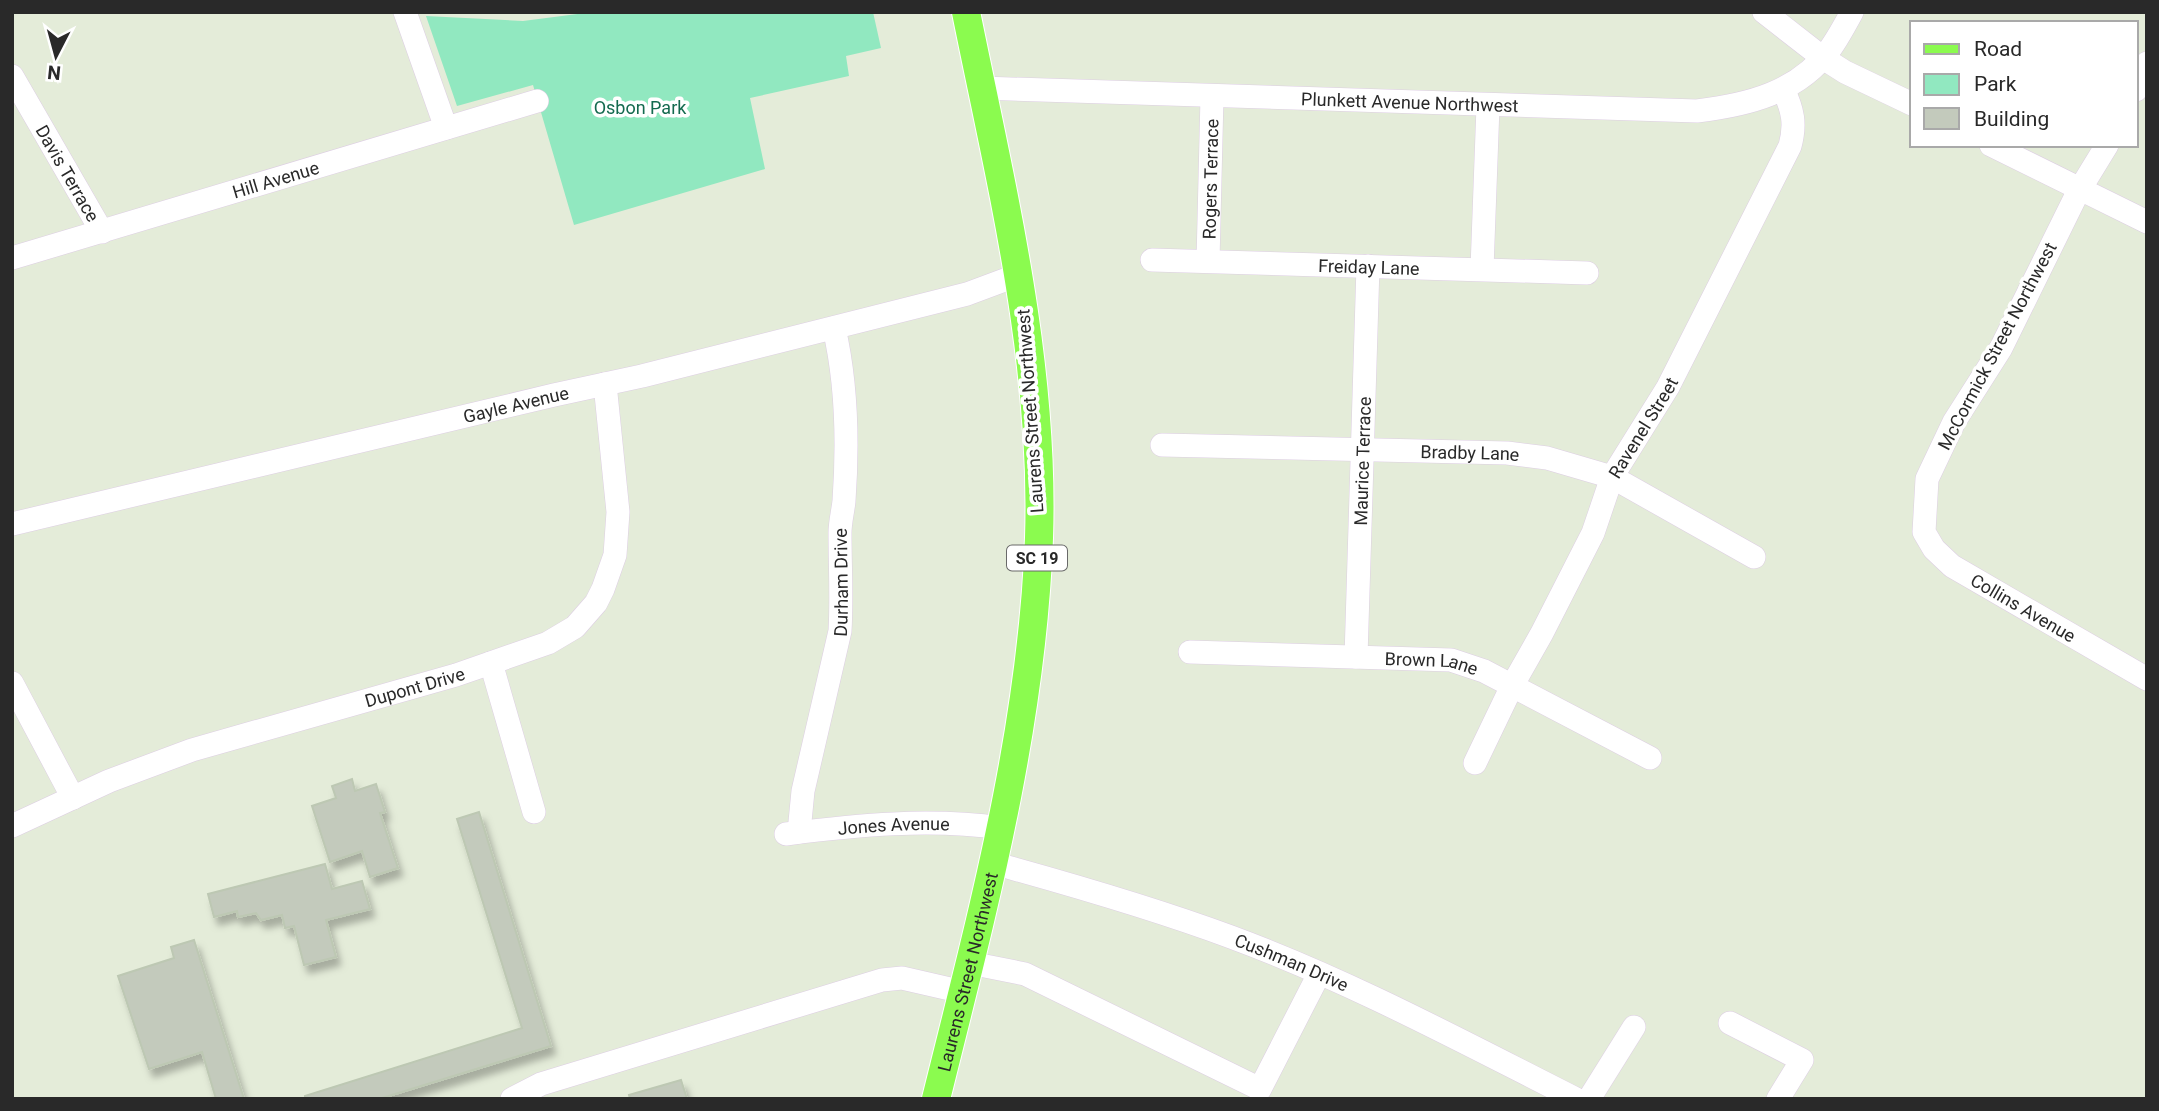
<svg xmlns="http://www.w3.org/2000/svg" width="2159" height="1111" font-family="Roboto,sans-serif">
	<defs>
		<filter id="shadow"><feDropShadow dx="4.5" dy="8" stdDeviation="3.5" flood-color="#0004"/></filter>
	</defs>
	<rect width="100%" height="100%" fill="#e4ecd9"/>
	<polygon fill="#91e8c0" points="593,12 873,12 881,48 846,56 849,76 750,98 765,169 574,225 533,85 457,106 426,16 523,21"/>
	<g fill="#c3cabc" stroke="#bdc8b3" stroke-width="2" filter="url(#shadow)">
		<polygon points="352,779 355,791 376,784 385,812 380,813 398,868 370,877 362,851 330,862 312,806 336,798 332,786"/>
		<polygon points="479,812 551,1046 379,1099 305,1099 305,1096 522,1028 457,819"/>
		<polygon points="325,864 332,889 362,881 370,909 326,920 336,957 304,965 294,926 285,928 282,915 261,920 256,913 238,917 237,911 214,917 208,894"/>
		<polygon points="194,940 244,1099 216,1099 202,1052 149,1069 118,976 174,958 171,947"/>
		<polygon points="681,1080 687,1099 630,1099 629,1095"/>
	</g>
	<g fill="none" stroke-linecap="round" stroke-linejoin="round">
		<g stroke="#ddcee3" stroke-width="24">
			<g id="minor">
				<polyline points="405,12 446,128"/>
				<polyline points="1764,12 1823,58 1845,72 1912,104"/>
				<path id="s1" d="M12 76 102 232"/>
				<path id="s2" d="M981 88 1697 111C1747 105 1798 93 1830 49 1838 38 1845 25 1852 12"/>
				<polyline points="2136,90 2147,63"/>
				<polyline points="1991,145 2147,222"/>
				<path id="s3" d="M2107 145 2077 194 2001 348 1954 422 1927 479 1924 532 1934 549 1952 566 2147 679"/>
				<path id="s4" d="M12 258 537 101"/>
				<path id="s5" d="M1152 260 1587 273"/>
				<path id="s6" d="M1208 261 1212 97"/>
				<polyline points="1482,269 1488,106"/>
				<path id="s7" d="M1162 445 1507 453 1547 458 1612 477 1754 557"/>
				<path id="s8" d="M12 524 554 395 642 376 967 294 1018 275"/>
				<path id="s9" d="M1190 652 1451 660 1484 671 1650 758"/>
				<path id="s10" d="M1356 657 1368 266"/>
				<polyline points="491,663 534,812"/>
				<polyline points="12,683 73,798"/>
				<path id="s11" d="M1475 763 1512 686 1542 633 1593 533 1612 477 1668 387 1790 146C1796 124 1793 110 1783 89"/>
				<path id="s12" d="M12 826 109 781 192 750 456 675 548 643 575 627 596 603 603 589 615 555 618 512 605 384"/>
				<path id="s13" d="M799 832 803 791 840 631C842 598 840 566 840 533 840 522 843 511 844 501 848 444 847 384 834 328"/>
				<path id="s14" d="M786 834C858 825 929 818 1001 828"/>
				<path id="s15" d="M993 863C1073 885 1153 908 1231 937 1350 981 1463 1042 1576 1099"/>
				<polyline points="970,963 1025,974 1260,1089 1319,974"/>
				<polyline points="1730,1023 1802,1060 1778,1099"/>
				<polyline points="512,1099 541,1084 882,980 902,978 963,992"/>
				<polyline points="1589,1099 1634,1027"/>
			</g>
		</g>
		<g stroke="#fff" stroke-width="30">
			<g id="major">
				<path id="s16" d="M936 1099C982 914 1032 730 1039 538 1045 361 1001 185 966 12"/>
			</g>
		</g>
		<use href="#minor" stroke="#fff" stroke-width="23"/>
		<use href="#major" stroke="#8bfb4f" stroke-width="28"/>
	</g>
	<g text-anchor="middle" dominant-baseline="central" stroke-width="7" stroke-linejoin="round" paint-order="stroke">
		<rect fill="#fff" stroke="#696969" stroke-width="2" x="1007" y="545.5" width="60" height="25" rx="5"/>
		<g font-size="16" font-weight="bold" fill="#292929">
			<text x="1037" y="558">SC 19</text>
		</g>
		<g font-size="18" fill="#292929" stroke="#fff">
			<text stroke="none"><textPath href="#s2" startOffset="429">Plunkett Avenue Northwest</textPath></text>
			<text stroke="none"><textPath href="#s1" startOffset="112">Davis Terrace</textPath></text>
			<text stroke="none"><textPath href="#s6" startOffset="82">Rogers Terrace</textPath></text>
			<text stroke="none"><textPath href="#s4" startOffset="275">Hill Avenue</textPath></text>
			<text stroke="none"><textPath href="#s5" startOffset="217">Freiday Lane</textPath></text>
			<text transform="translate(1997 346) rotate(-62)">McCormick Street Northwest</text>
			<text stroke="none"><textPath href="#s8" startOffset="518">Gayle Avenue</textPath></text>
			<text transform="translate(1030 411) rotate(-94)">Laurens Street Northwest</text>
			<text stroke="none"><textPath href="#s11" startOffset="376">Ravenel Street</textPath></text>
			<text stroke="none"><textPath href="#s7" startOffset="308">Bradby Lane</textPath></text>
			<text stroke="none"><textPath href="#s10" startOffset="196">Maurice Terrace</textPath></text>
			<text stroke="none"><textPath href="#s13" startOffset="254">Durham Drive</textPath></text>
			<text stroke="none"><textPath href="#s3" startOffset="560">Collins Avenue</textPath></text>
			<text stroke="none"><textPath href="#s9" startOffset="242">Brown Lane</textPath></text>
			<text stroke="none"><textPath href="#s12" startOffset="427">Dupont Drive</textPath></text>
			<text stroke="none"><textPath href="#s14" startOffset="108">Jones Avenue</textPath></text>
			<text stroke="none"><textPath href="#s15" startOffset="315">Cushman Drive</textPath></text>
			<text stroke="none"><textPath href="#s16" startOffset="131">Laurens Street Northwest</textPath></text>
		</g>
		<g font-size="18" fill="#146a4f" stroke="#fff">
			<text x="640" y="107">Osbon Park</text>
		</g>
	</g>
	<rect width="2159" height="1111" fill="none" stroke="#292929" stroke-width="28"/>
	<rect x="1910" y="21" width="228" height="126" fill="#ffffff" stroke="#a9a9a9" stroke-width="2"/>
	<rect x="1924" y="44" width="35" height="10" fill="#8bfb4f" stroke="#a9a9a9" stroke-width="2"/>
	<text x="1974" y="56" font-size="21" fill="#292929">Road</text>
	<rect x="1924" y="74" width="35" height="21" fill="#91e8c0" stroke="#a9a9a9" stroke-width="2"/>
	<text x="1974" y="91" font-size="21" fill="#292929">Park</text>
	<rect x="1924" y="108" width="35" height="21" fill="#c3cabc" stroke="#a9a9a9" stroke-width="2"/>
	<text x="1974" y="126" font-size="21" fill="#292929">Building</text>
	<g transform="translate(56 56) rotate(186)" stroke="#ffffff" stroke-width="5" paint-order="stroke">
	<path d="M0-5L12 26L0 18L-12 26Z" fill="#292929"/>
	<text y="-10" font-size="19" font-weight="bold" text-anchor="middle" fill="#292929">N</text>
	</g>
</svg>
